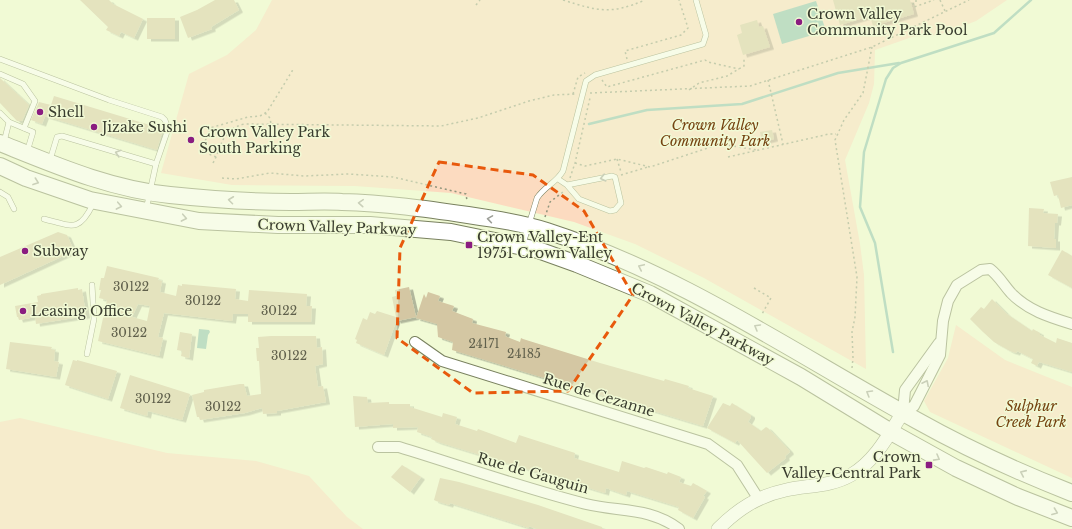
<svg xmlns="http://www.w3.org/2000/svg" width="1072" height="529" font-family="'Libre Baskerville',serif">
	<defs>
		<filter id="shadow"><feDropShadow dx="4" dy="2.5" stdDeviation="0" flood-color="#0004"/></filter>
	</defs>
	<rect width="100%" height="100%" fill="#f1fad5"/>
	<g fill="#fcdbc0">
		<polygon points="272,0 1007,0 976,21 939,35 912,37 875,50 874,84 869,103 845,160 860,244 864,275 866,369 704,278 635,244 574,222 451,193 355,186 232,185 161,173 189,74 227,55 256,30"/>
		<polygon points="956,325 1005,360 1072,387 1072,478 930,412 924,401 948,358"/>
		<polygon points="20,418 167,453 256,461 309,476 347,517 363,529 0,529 0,422"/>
	</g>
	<g fill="#84bcae">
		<polygon points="816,1 826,31 782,44 773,14"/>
		<polygon points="199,329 209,330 210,332 208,335 206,349 197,348"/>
	</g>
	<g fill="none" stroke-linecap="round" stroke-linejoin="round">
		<g stroke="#84bcae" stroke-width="2.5">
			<polyline points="589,124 647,110 742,104 838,73 899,63"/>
			<polyline points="893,352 875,243 860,207 864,152 886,79 893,68 901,63 994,33 1031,0"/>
		</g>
	</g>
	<g fill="#d4c7a3" fill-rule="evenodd" filter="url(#shadow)">
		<polygon points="80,0 109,0 113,4 143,19 134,38 121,32 119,36 106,30 108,27"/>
		<polygon points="215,0 234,0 239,10 211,27 212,29 188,38 180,17 197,10"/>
		<polygon points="833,0 910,0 914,14 873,26 870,16 840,25"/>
		<rect x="147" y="18" width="28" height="21"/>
		<polygon points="757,20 759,27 763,26 770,47 743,55 737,35 742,33 740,25"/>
		<polygon points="0,78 29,105 22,121 17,121 0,103"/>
		<polygon points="54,96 163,129 157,150 45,116 42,124 31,120 39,102 51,105"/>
		<polygon points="772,130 774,139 762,142 760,132"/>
		<polygon points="1072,177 1072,205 1061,208 1058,195 1054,196 1050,182"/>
		<polygon points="1029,208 1044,209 1043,213 1058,214 1057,223 1055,223 1054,239 1056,239 1056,248 1028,246"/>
		<polygon points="58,232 67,235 74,251 0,285 0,257"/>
		<polygon points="1062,250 1072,256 1072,288 1048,275"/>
		<path d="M107 266 159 278 158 280 162 281 160 292 176 296 178 285 182 286V284L236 289 235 299 248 301 249 290 307 294 306 306H312L311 322H248V314H233L232 321 164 313 158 337 163 338 159 356 98 341 107 300 99 298 101 290H99L101 278H104ZM138 304 150 306 147 321 132 317Z"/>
		<polygon points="409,287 416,317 397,321 397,319 384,355 356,343 357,340 355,339 363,318 367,320 370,312 375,314 377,311 396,317 392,297 396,296 395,290"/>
		<polygon points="78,288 78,290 82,289 86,316 36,324 35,317 19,320 18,317 17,317 15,306 38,302 37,296 41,295 41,294"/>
		<polygon points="428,292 440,296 438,301 454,306 452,311 473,319 472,323 506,332 505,336 507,337 520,342 521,338 523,339 600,363 664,381 665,379 689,386 688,388 713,396 703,426 452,350 453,342 438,337 437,324 416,318 424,294 426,298"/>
		<polygon points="992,299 1007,314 1032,331 1033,329 1040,333 1040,335 1056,343 1057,338 1072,343 1072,372 1039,362 1037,366 1031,363 1033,359 1017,351 1016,353 1010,351 994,342 983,332 970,319 981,307 984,309"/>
		<polygon points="180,332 192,334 189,358 181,356 182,351 177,350"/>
		<polygon points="271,336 316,336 317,348 322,347 323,364 315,366 318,387 323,386 326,402 277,411 277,413 263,414 262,408 245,413 200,420 199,417 197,417 192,395 204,392 204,390 240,384 244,384 247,396 261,394 259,361 257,361 256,348 259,348 258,337"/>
		<polygon points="10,342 52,347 51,349 55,350 54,361 59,362 56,377 6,369"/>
		<polygon points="73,360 77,361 77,360 117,371 108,399 65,385"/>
		<polygon points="130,375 190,394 182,420 148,411 147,416 120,408"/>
		<polygon points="353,396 367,397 368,403 389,402 389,404 410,404 410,407 442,417 443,413 457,417 455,424 477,431 478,429 516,443 519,435 575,453 574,458 619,472 622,461 644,468 646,467 667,474 668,472 681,477 679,482 691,486 693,483 707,491 703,496 705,497 693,518 678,510 679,507 627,491 626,495 606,488 605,493 438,442 431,439 432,437 417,432 418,427 393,428 393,424 355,427"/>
		<polygon points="723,403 730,406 732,403 751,415 751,417 748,422 761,431 766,427 768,428 789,450 790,452 785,456 786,458 767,473 737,440 735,443 707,428"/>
		<polygon points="402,465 421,477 410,492 391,477"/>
		<polygon points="440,478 459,482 538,505 602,527 602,529 537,529 529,526 529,528 450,503 449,505 436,501 434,500"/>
	</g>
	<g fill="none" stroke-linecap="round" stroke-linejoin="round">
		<g stroke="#79815f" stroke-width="6">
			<g id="service">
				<polyline points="0,59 109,100 162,117 165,120 168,129 156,164 146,210"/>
				<polyline points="0,74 23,84 35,101 24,128"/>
				<polyline points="0,113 9,122 4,142"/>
				<polyline points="9,122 33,132 27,152"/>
				<polyline points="50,160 57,137 62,136 156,164"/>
				<polyline points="558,179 567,185 579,199 610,211 615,210 621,203 615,177 612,176 567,185"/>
				<polyline points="0,192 8,197 14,209"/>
				<path d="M44 219C72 226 79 233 93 204"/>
				<path d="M523 244 537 198C545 186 556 183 563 171L586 81 595 75 703 44 706 35 696 0"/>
				<polyline points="87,354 94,319 92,285"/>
			</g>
		</g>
		<g stroke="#79815f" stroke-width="12">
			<g id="minor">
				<polyline points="415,342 442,361 708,444 737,465 758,498"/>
				<path d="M903 412 914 406 940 355 943 321 948 301 957 285 981 270 990 269C999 276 1003 284 1011 293 1027 310 1049 317 1072 324"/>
				<polyline points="903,412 905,390 939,343"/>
				<path d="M378 447H399C461 466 523 488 586 504 619 512 650 507 679 529"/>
			</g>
		</g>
		<g stroke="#79815f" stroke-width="14">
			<path id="tertiary" d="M718 529C738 509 758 496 786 490 808 485 830 487 851 475 875 461 888 436 903 412"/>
		</g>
		<g stroke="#79815f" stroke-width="18">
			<g id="primary">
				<path d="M0 143C55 165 110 189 170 195 209 199 251 202 291 202 308 202 325 201 342 202 385 203 427 209 468 215 495 219 522 223 547 231 680 274 794 353 916 420 966 448 1018 472 1072 493"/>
				<polyline points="0,166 26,178 90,200 199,221 278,225 370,225 404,228 451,232 538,250 577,264 650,294 801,377 891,432 956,468 1018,497 1072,518"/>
			</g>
		</g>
		<g stroke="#8f957c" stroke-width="1.5" stroke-dasharray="2 3" stroke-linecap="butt">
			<path d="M563 0C598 11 610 15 645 0"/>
			<polyline points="916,0 916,3 913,4 914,7 934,0"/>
			<polyline points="940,0 945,11"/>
			<polyline points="476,5 480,0"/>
			<polyline points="627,59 625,51 681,35 688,28 679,0"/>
			<polyline points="602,80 607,87 705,60 708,62 739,69"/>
			<polyline points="768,80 783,144"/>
			<polyline points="689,90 699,83 727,76 744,66 744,59"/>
			<polyline points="590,93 750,86 872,47 969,0"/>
			<polyline points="573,94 578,77 585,73"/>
			<polyline points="265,113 270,118 271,124"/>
			<polyline points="216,157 204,152 203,147 210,128 248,117 260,116 267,112 294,68"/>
			<polyline points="728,157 829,134 836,134"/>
			<polyline points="617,159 621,172"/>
			<path d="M213 163C223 145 220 131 244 124L441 126 478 118 529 101 554 95 576 94"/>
			<polyline points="575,163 585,166 617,159 650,167 720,144 757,150"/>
			<polyline points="621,175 648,167"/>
			<polyline points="222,178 236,179 270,173 304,176 349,174 393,177 466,194 467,201"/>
			<polyline points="570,178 575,163 590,98"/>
			<polyline points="545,217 550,202 563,192"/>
			<polyline points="754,288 771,298 762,314"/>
			<polyline points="852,368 853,358 852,332 855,317 857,277 835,140 844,120 863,93 872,47"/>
		</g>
		<use href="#service" stroke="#fff" stroke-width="5"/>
		<use href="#minor" stroke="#fff" stroke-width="10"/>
		<use href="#tertiary" stroke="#fff" stroke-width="13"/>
		<use href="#primary" stroke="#fff" stroke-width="16"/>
	</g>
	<defs><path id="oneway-chevron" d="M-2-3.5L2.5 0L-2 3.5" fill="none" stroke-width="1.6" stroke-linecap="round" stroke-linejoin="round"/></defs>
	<g stroke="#9c9e97">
		<use href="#oneway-chevron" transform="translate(118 153) rotate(-163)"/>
		<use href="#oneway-chevron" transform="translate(603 178) rotate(167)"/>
		<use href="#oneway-chevron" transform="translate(36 182) rotate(20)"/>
		<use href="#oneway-chevron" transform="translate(231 200) rotate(-173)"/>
		<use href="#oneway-chevron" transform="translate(361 203) rotate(-176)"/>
		<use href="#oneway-chevron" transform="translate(119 206) rotate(11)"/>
		<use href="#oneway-chevron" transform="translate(184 218) rotate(11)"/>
		<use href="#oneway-chevron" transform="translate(490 219) rotate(-171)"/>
		<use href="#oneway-chevron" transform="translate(641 267) rotate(-155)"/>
		<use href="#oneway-chevron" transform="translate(757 327) rotate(-150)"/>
		<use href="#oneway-chevron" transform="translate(926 383) rotate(-63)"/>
		<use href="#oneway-chevron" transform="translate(869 393) rotate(-149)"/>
		<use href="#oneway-chevron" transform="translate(937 458) rotate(29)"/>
		<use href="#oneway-chevron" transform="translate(1023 473) rotate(-156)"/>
		<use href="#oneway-chevron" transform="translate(1055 512) rotate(21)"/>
	</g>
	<path d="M0 0H1072V529H0ZM439 162 533 175 584 211 633 295 568 391 473 393 397 338 400 248Z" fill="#f1fad5" fill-opacity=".55" fill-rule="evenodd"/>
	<path fill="none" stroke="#e8590c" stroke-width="3" stroke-dasharray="8 5" stroke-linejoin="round" d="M439 162 533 175 584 211 633 295 568 391 473 393 397 338 400 248Z"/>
	<g fill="#8a1c80" stroke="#f1fad5" stroke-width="1.5">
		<circle cx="799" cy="22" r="4"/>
		<circle cx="40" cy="112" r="4"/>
		<circle cx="94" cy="127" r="4"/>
		<circle cx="191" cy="140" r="4"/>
		<rect x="465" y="241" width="8" height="8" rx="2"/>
		<circle cx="25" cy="251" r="4"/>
		<circle cx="23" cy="311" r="4"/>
		<rect x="925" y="461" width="8" height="8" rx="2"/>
	</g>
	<g text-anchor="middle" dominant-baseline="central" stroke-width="3" stroke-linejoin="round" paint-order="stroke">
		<g font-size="12" fill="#60604c">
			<text x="131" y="286">30122</text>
			<text x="203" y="300">30122</text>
			<text x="279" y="310">30122</text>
			<text x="129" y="332">30122</text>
			<text x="484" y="343">24171</text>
			<text x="524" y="353">24185</text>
			<text x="289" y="355">30122</text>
			<text x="153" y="398">30122</text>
			<text x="223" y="406">30122</text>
		</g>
		<g font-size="14" fill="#3a3d2f" stroke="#f1fad5" text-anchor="start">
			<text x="807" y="14">Crown Valley<tspan x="807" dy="16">Community Park Pool</tspan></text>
			<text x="48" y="112">Shell</text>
			<text x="102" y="127">Jizake Sushi</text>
			<text x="199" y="132">Crown Valley Park<tspan x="199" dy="16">South Parking</tspan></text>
			<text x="477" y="237">Crown Valley-Ent<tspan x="477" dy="16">19751 Crown Valley</tspan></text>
			<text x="33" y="251">Subway</text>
			<text x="31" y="311">Leasing Office</text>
			<text x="921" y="457" text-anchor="end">Crown<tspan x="921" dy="16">Valley-Central Park</tspan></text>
		</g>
		<g font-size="14" font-style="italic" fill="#754311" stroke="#f1fad5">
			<text x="715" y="125">Crown Valley<tspan x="715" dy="16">Community Park</tspan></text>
			<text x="1031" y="406">Sulphur<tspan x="1031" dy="16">Creek Park</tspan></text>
		</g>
		<g font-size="14" fill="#3a3d2f" stroke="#f1fad5">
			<text transform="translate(337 227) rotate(2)">Crown Valley Parkway</text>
			<text transform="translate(703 324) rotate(28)">Crown Valley Parkway</text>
			<text transform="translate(599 395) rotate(17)">Rue de Cezanne</text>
			<text transform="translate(533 473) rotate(16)">Rue de Gauguin</text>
		</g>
	</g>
</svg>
